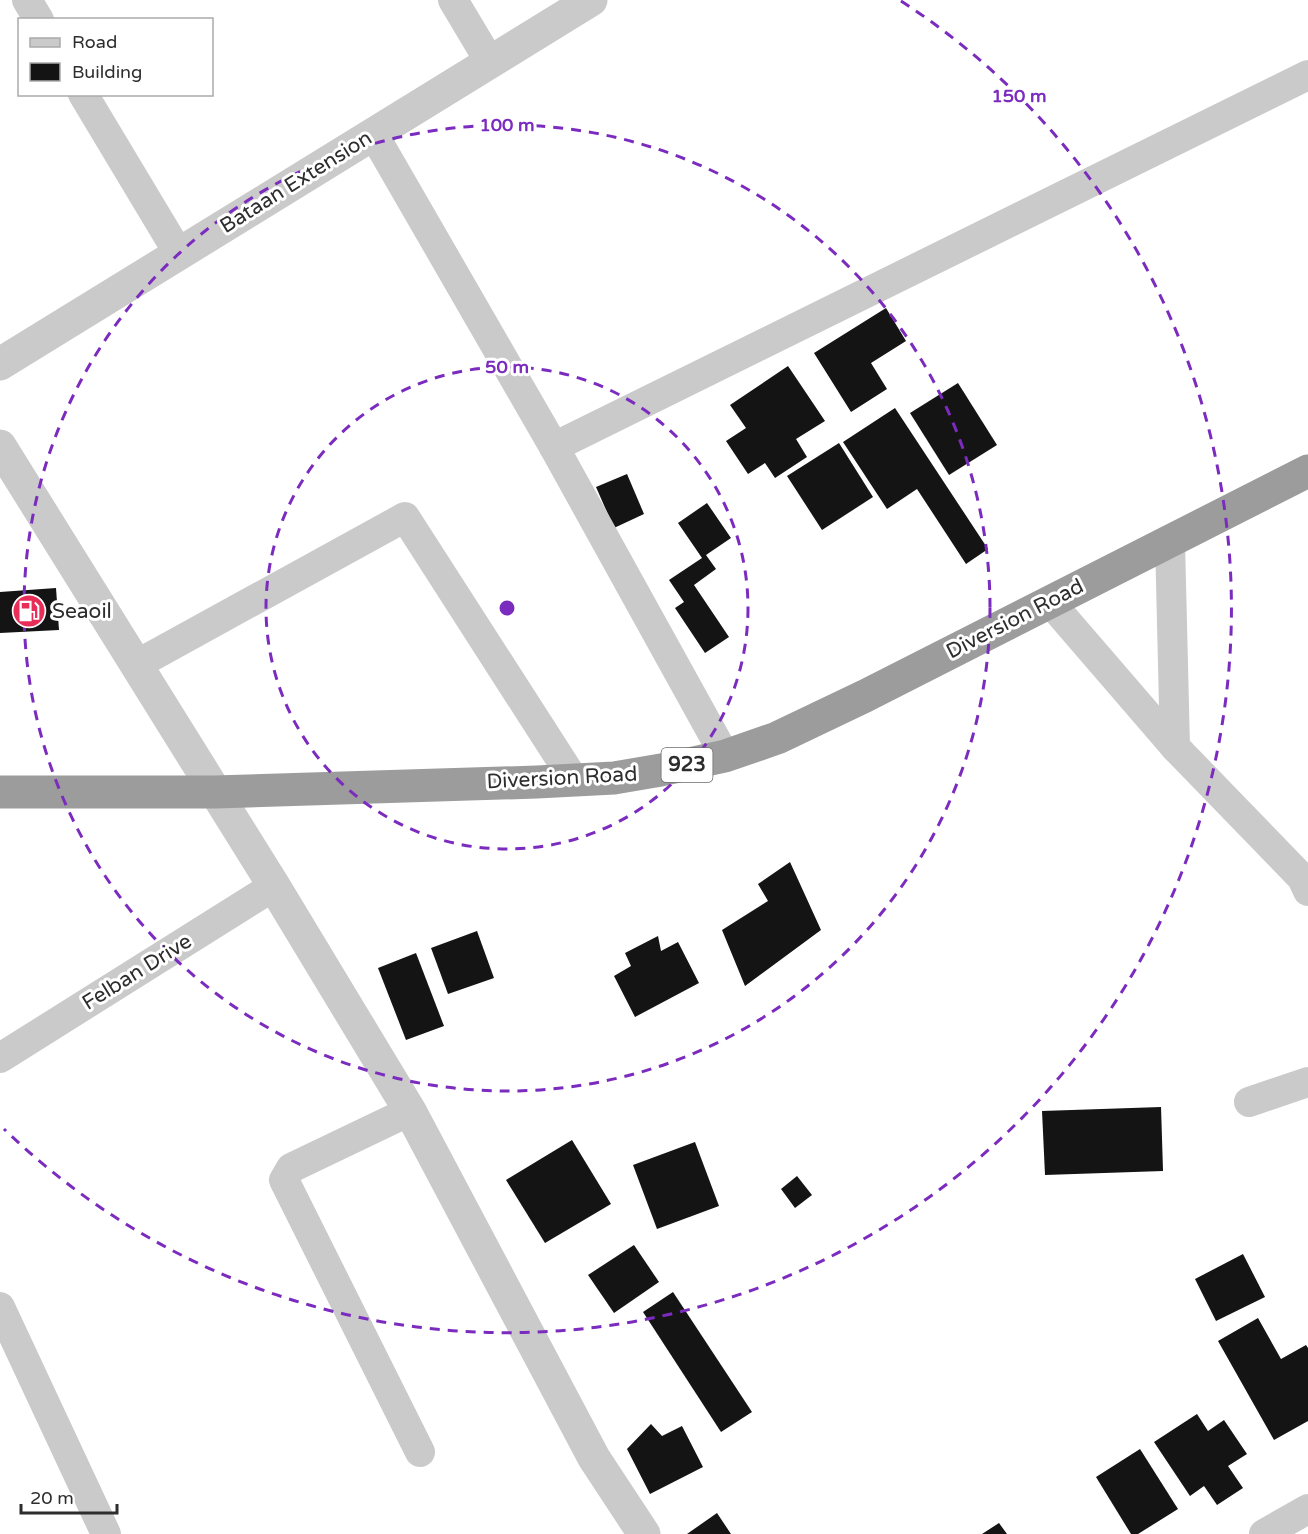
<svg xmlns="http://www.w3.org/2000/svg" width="1308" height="1534" font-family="'Varela Round',sans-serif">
	<rect width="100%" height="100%" fill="#fff"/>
	<g fill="#141414">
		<polygon points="886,308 906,341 871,363 887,389 851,412 814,353"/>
		<polygon points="788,366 825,421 796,439 807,457 775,478 765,463 748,474 726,441 746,428 730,405"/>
		<polygon points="958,383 997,445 949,475 910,413"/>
		<polygon points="895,408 988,549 966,564 917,489 887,509 843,442"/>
		<polygon points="839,443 873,497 822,530 787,476"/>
		<polygon points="627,474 644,514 614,528 596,487"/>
		<polygon points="707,503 731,538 706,555 716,569 694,585 729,637 705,653 675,608 684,602 669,580 702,558 678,523"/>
		<polygon points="56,588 59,630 0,633 0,592"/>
		<polygon points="790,862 821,930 745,986 722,930 768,901 758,884"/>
		<polygon points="477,931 494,978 448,994 431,948"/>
		<polygon points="658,936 661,951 678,942 699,983 635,1017 614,976 631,966 625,953"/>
		<polygon points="416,953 444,1026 406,1040 378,968"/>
		<polygon points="1161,1107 1163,1171 1045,1175 1042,1111"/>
		<polygon points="572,1140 611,1204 545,1243 506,1180"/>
		<polygon points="695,1142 719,1206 657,1229 633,1165"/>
		<polygon points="797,1176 812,1195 795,1208 781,1189"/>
		<polygon points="634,1245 659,1282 614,1313 588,1275"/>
		<polygon points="1243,1254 1265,1297 1216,1321 1195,1279"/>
		<polygon points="673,1292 752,1412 721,1432 643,1312"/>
		<polygon points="1258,1318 1281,1359 1306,1345 1308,1348 1308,1421 1274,1440 1218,1341"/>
		<polygon points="1197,1414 1208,1431 1224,1420 1247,1454 1228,1466 1243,1488 1217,1505 1204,1486 1190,1496 1154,1442"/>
		<polygon points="651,1424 662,1436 682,1426 703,1467 650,1494 627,1449"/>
		<polygon points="1140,1449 1178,1509 1138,1534 1131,1534 1096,1477"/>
		<polygon points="717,1513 731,1534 687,1534"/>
		<polygon points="999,1523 1007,1534 982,1534"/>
	</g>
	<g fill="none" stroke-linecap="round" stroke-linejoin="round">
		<g stroke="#cacaca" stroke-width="30">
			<polyline points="27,0 39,20"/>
			<polyline points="453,0 490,62"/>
			<polyline points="83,94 179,254"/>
			<polyline points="374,135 554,447 725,756"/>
			<polyline points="554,447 1308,75"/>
			<polyline points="1170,541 1175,747"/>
			<polyline points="1050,602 1175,747 1302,878 1308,891"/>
			<polyline points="136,665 405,517 574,780"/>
			<polyline points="0,1058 274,886"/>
			<polyline points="1249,1102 1308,1082"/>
			<polyline points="410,1111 291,1168 284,1180 420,1452"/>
			<polyline points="0,1307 106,1534"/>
			<polyline points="1264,1534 1308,1509"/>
		</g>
		<g stroke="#cacaca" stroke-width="33">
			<polyline points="0,364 591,0"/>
			<polyline points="0,446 274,886 410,1111 594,1458 644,1534"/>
		</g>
		<polyline stroke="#9c9c9c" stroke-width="33" points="0,792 215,792 537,782 614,778 661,770 725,756 777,738 865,696 1308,471"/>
	</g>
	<g fill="none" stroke="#7b2cbf" stroke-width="3" stroke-dasharray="10 8">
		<circle cx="507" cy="608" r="241"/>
		<circle cx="507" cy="608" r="483"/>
		<path d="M901 1A724 724 0 1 1 4 1129"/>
	</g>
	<defs>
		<g id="fuel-disc" transform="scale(1.725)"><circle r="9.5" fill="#e72d58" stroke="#fff"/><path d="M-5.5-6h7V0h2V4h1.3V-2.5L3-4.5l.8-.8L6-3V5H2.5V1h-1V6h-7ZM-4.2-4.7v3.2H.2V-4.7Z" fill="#fff"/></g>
	</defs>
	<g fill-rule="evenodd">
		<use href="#fuel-disc" x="29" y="611"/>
	</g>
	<g text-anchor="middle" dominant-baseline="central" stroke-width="6" stroke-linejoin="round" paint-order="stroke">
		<rect fill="#fff" stroke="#6c6c6c" stroke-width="1.5" x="661.5" y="748" width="51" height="34" rx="4.5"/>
		<g font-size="20" font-weight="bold" fill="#2d2d2d">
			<text x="687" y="765">923</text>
		</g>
		<g font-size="21" fill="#2d2d2d" stroke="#fff">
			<text transform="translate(296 182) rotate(-32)">Bataan Extension</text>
			<text transform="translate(1015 619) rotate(-27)">Diversion Road</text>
			<text transform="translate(562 778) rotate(-3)">Diversion Road</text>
			<text transform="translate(137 972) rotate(-32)">Felban Drive</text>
		</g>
		<g font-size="21" fill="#2d2d2d" stroke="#fff" text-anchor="start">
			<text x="52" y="611">Seaoil</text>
		</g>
	</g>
	<circle cx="507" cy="608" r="9" fill="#7b2cbf" stroke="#fff" stroke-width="3"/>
	<g font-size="18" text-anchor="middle" font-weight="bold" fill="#7b2cbf" stroke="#fff" stroke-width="6" stroke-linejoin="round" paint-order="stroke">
		<text x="1019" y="102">150 m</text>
		<text x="507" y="131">100 m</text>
		<text x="507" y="373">50 m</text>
	</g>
	<rect x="18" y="18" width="195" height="78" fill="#ffffff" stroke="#ababab" stroke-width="1.5"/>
	<rect x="30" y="38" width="30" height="9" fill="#cacaca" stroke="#ababab" stroke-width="1.5"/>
	<text x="72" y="48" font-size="18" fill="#2d2d2d">Road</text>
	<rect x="30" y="63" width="30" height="18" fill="#141414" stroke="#ababab" stroke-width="1.5"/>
	<text x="72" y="78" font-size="18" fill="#2d2d2d">Building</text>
	<path d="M21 1504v9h96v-9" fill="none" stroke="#2d2d2d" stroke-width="3"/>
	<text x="30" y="1504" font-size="18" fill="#2d2d2d" stroke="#ffffff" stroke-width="4.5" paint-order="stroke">20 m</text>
</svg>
